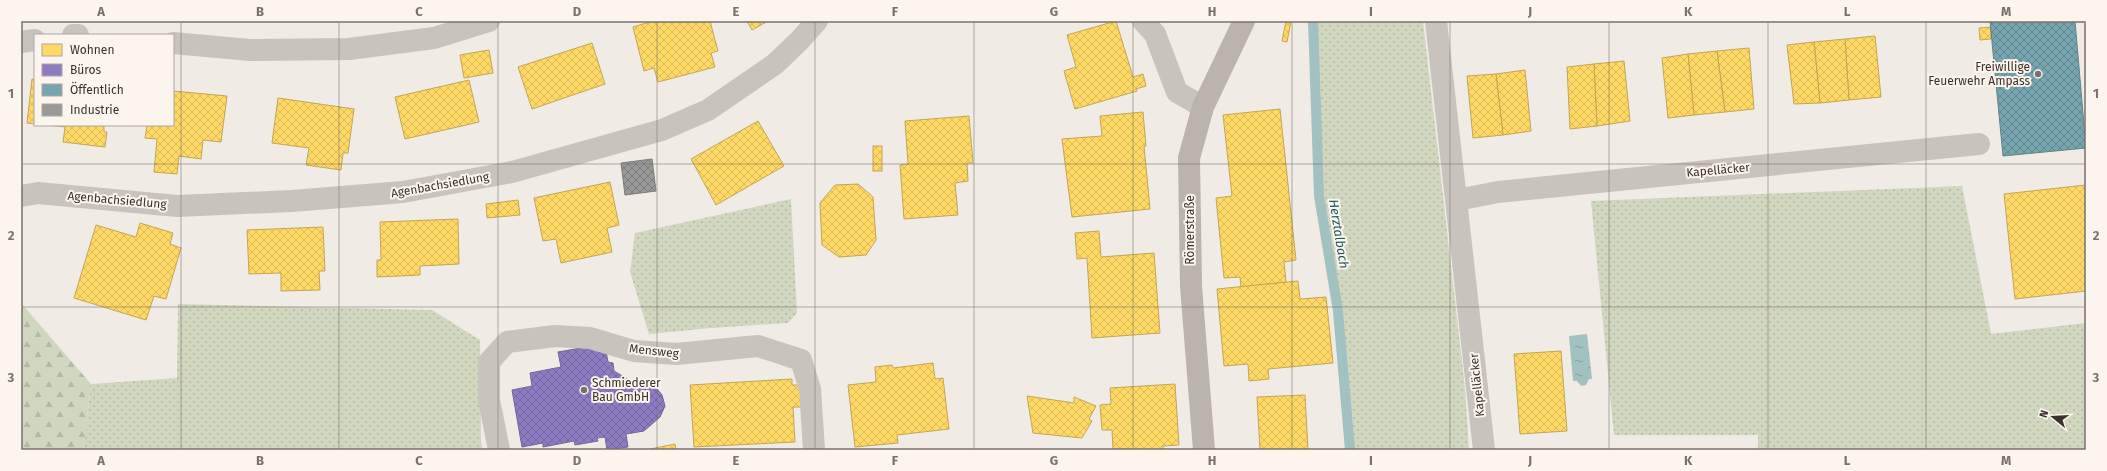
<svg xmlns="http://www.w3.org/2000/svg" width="2107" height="471" font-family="'Fira Sans',sans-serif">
	<defs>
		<pattern id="grass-dots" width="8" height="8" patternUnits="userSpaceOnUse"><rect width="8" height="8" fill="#d1d6bf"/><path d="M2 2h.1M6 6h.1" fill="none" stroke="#b4b8a4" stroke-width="1.8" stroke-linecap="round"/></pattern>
		<pattern id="forest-firs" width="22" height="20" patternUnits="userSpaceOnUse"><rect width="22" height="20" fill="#d1d6bf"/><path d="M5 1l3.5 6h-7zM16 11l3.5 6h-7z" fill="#b4b8a4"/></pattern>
		<pattern id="water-ripples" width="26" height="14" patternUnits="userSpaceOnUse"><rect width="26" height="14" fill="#a1c2c1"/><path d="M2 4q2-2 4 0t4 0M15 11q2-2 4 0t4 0" fill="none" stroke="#849e9d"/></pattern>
		<pattern id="homes-cross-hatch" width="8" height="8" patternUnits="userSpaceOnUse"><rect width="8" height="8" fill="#ffd966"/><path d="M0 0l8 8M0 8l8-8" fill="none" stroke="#dbbb59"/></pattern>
		<pattern id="offices-cross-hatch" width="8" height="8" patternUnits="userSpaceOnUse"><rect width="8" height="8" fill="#8e7cc3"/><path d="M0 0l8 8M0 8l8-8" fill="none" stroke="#75669f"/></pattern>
		<pattern id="public-cross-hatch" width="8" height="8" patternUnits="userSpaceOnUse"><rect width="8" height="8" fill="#76a5af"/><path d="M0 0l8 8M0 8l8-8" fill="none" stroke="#62878f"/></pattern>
		<pattern id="industry-cross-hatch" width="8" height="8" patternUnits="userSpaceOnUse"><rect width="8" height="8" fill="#999"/><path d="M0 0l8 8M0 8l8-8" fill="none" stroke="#7e7d7d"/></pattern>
	</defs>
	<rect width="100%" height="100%" fill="#f0ebe5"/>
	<g fill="url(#grass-dots)">
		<polygon points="1313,21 1423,21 1465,388 1469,450 1350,450 1338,311 1319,196"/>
		<polygon points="1962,186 1991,334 2086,323 2086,450 1758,450 1758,435 1614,435 1591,201"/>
		<polygon points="791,199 797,313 788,323 711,328 649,334 630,272 635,233"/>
		<polygon points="178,304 432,310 480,340 481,442 483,450 83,450 91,384 177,378"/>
	</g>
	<polygon fill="url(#forest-firs)" points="21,303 91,384 83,450 21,450"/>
	<polygon fill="url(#water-ripples)" points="1587,334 1592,379 1589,379 1586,385 1581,386 1577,381 1573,381 1569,336"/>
	<g fill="url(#homes-cross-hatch)" stroke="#c4a654">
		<polygon points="653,21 710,21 718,51 711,53 715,67 658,82 654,68 644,71 633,27"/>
		<polygon points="747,21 768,21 752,30"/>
		<polygon points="1116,21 1133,77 1143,74 1146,86 1136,89 1137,91 1075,109 1064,71 1076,67 1067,35"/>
		<polygon points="1286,21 1291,21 1287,42 1282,41"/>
		<polygon points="1991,27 1991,39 1980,40 1979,28"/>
		<polygon points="1875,36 1881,97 1849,100 1845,39"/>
		<polygon points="1845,39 1849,100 1820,103 1814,42"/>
		<polygon points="1814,42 1820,103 1794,104 1787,45"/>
		<polygon points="592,43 605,84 532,109 518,67"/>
		<polygon points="1749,48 1754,109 1725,112 1717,51"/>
		<polygon points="489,50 493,73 464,78 460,55"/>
		<polygon points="1717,51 1725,112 1694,115 1688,54"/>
		<polygon points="1688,54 1694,115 1668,118 1662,58"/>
		<polygon points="1624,61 1630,121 1597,126 1594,64"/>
		<polygon points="1594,64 1597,126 1570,129 1567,67"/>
		<polygon points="1525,70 1531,131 1503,135 1496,74"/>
		<polygon points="1496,74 1503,135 1473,138 1467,76"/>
		<polygon points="32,79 35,80 35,124 27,123"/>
		<polygon points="469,80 479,122 405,139 395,97"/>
		<polygon points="173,91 227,96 221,142 203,140 201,159 179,156 177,174 154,172 157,139 145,138 147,125 173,125"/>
		<polygon points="278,98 354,109 348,153 343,153 341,170 306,165 309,148 272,143"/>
		<polygon points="1280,109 1296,260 1284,262 1286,282 1241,287 1240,277 1224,278 1216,198 1232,196 1223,115"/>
		<polygon points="1143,112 1146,146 1144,146 1150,209 1072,217 1062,139 1102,136 1100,116"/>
		<polygon points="969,116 973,163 967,163 968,181 955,183 958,215 904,219 900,165 908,164 905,121"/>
		<polygon points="758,121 784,166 716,205 691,159"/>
		<polygon points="47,125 104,125 104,132 107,132 105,147 63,142 65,127"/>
		<rect x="873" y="146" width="9" height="25"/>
		<polygon points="610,182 619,225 607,228 612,252 561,263 556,239 543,241 534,198"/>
		<polygon points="858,184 873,197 876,240 866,255 839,257 822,245 820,203 835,185"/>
		<polygon points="2086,185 2086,291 2015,299 2004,194"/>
		<polygon points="518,200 520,215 487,218 486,204"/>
		<polygon points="458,219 459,264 420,266 420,275 377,277 377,260 381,260 380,222"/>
		<polygon points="140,223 173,233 170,244 181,248 166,299 154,296 146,320 74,298 96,225 136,237"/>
		<polygon points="323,227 325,271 319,271 320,290 281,291 281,273 249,274 247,230"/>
		<polygon points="1099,231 1101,257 1154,253 1160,333 1092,338 1087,258 1077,259 1075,233"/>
		<polygon points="1298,281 1300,299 1326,297 1333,363 1268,369 1269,379 1249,381 1248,364 1224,366 1217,289"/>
		<polygon points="1561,351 1567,431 1520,434 1514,354"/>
		<polygon points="933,363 935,379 943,378 949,429 897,435 898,443 855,447 848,385 876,382 875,367 892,365 893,368"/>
		<polygon points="792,379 792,385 802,385 803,407 793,407 795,442 694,447 690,385"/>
		<polygon points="1175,384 1179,445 1163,446 1163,450 1113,449 1112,430 1102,430 1100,405 1111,404 1110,388"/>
		<polygon points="1305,395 1308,450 1260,450 1257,397"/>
		<polygon points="1027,396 1074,403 1074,397 1096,406 1089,419 1092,421 1082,438 1033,433"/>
		<polygon points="675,444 676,450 650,450 650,449"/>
	</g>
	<polygon fill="url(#offices-cross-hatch)" stroke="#756595" points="598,345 606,351 608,362 613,363 614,371 631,381 643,379 644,383 658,390 662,395 665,406 660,417 644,431 626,434 628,447 607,450 605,437 597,438 598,441 575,445 574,441 543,447 543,443 522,447 512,390 532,386 530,373 561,367 558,352"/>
	<polygon fill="url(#public-cross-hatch)" stroke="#648287" points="1990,21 2075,21 2086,148 2003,156"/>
	<polygon fill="url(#industry-cross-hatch)" stroke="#7d7a78" points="652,159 656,191 625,195 621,163"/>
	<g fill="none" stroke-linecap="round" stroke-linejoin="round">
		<polyline stroke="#a1c2c1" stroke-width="10" points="1313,21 1319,196 1338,311 1350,450"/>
		<g stroke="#c9c3be" stroke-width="22">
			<polyline points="1143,21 1155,34 1177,92 1203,107"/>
			<polyline points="1436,21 1484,450"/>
			<polyline points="73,35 78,35"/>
			<polyline points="21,42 35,40"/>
			<polyline points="173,43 250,50 349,49 434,38 489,21"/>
			<polyline points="21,196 38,193 177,206 292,201 403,192 512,172 662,130 708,110 775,64 799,41 817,21"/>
			<polyline points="1457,200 1498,192 1979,144"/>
			<polyline points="499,450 489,400 489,362 507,342 555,336 590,338 634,351 676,354 758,346 801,360 810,389 814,450"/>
		</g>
		<polyline stroke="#bab3ae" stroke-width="22" points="1204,450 1191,286 1189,158 1203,107 1244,21"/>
	</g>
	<path fill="none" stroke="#7a716c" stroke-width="1" stroke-opacity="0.55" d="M181 21V450M339 21V450M498 21V450M657 21V450M815 21V450M974 21V450M1133 21V450M1292 21V450M1450 21V450M1609 21V450M1768 21V450M1926 21V450M21 164H2086M21 307H2086"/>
	<g fill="#7a716c" stroke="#fbf5ee" stroke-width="1.5">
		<circle cx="2038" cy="74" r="4"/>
		<circle cx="584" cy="390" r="4"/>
	</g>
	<g text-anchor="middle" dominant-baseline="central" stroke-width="4" stroke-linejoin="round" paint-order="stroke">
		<g font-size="12" fill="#3b302b" stroke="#fbf5ee" text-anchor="end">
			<text x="2030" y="67">Freiwillige<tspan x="2030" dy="14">Feuerwehr Ampass</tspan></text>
			<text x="592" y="383" text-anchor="start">Schmiederer<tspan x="592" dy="14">Bau GmbH</tspan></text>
		</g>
		<g font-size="12" fill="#3b302b" stroke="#fbf5ee">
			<text transform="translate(1718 170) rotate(-5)">Kapelläcker</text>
			<text transform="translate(440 185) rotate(-10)">Agenbachsiedlung</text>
			<text transform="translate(117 200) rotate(5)">Agenbachsiedlung</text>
			<text transform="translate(1190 230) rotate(-90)">Römerstraße</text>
			<text transform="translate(654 351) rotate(6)">Mensweg</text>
			<text transform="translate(1477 385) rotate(-96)">Kapelläcker</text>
		</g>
		<g font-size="13" font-style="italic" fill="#1f5a5e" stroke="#fbf5ee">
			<text transform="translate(1339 234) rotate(81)">Herztalbach</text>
		</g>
	</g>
	<rect width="2107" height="471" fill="none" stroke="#fbf5ee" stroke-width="44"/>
	<rect x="34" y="34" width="140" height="92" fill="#fbf5ee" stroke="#aea6a0"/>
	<rect x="42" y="44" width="20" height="12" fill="#ffd966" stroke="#aea6a0"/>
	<text x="70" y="54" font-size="12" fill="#3b302b">Wohnen</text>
	<rect x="42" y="64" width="20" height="12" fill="#8e7cc3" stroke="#aea6a0"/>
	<text x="70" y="74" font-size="12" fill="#3b302b">Büros</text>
	<rect x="42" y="84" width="20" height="12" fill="#76a5af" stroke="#aea6a0"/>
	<text x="70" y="94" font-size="12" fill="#3b302b">Öffentlich</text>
	<rect x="42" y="104" width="20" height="12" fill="#999999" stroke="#aea6a0"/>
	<text x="70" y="114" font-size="12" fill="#3b302b">Industrie</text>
	<g transform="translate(2053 417) rotate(288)" stroke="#fbf5ee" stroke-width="3" paint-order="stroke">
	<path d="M0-3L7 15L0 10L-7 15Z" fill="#3b302b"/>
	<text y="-6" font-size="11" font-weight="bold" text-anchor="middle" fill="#3b302b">N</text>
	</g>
	<rect x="22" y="22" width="2063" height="427" fill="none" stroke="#7a716c" stroke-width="1.5"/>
	<g font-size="13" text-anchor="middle" font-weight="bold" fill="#7a716c">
		<text x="101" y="16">A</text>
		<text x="260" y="16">B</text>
		<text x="419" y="16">C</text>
		<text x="577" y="16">D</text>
		<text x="736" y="16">E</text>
		<text x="895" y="16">F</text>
		<text x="1054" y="16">G</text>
		<text x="1212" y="16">H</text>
		<text x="1371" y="16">I</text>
		<text x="1530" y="16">J</text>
		<text x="1688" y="16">K</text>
		<text x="1847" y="16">L</text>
		<text x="2006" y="16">M</text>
		<text x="11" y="98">1</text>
		<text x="2096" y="98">1</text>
		<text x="11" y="240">2</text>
		<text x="2096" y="240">2</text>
		<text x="11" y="382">3</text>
		<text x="2096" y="382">3</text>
		<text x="101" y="465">A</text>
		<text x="260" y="465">B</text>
		<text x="419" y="465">C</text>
		<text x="577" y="465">D</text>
		<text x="736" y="465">E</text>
		<text x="895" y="465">F</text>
		<text x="1054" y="465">G</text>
		<text x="1212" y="465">H</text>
		<text x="1371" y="465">I</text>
		<text x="1530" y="465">J</text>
		<text x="1688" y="465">K</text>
		<text x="1847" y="465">L</text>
		<text x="2006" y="465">M</text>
	</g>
</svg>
